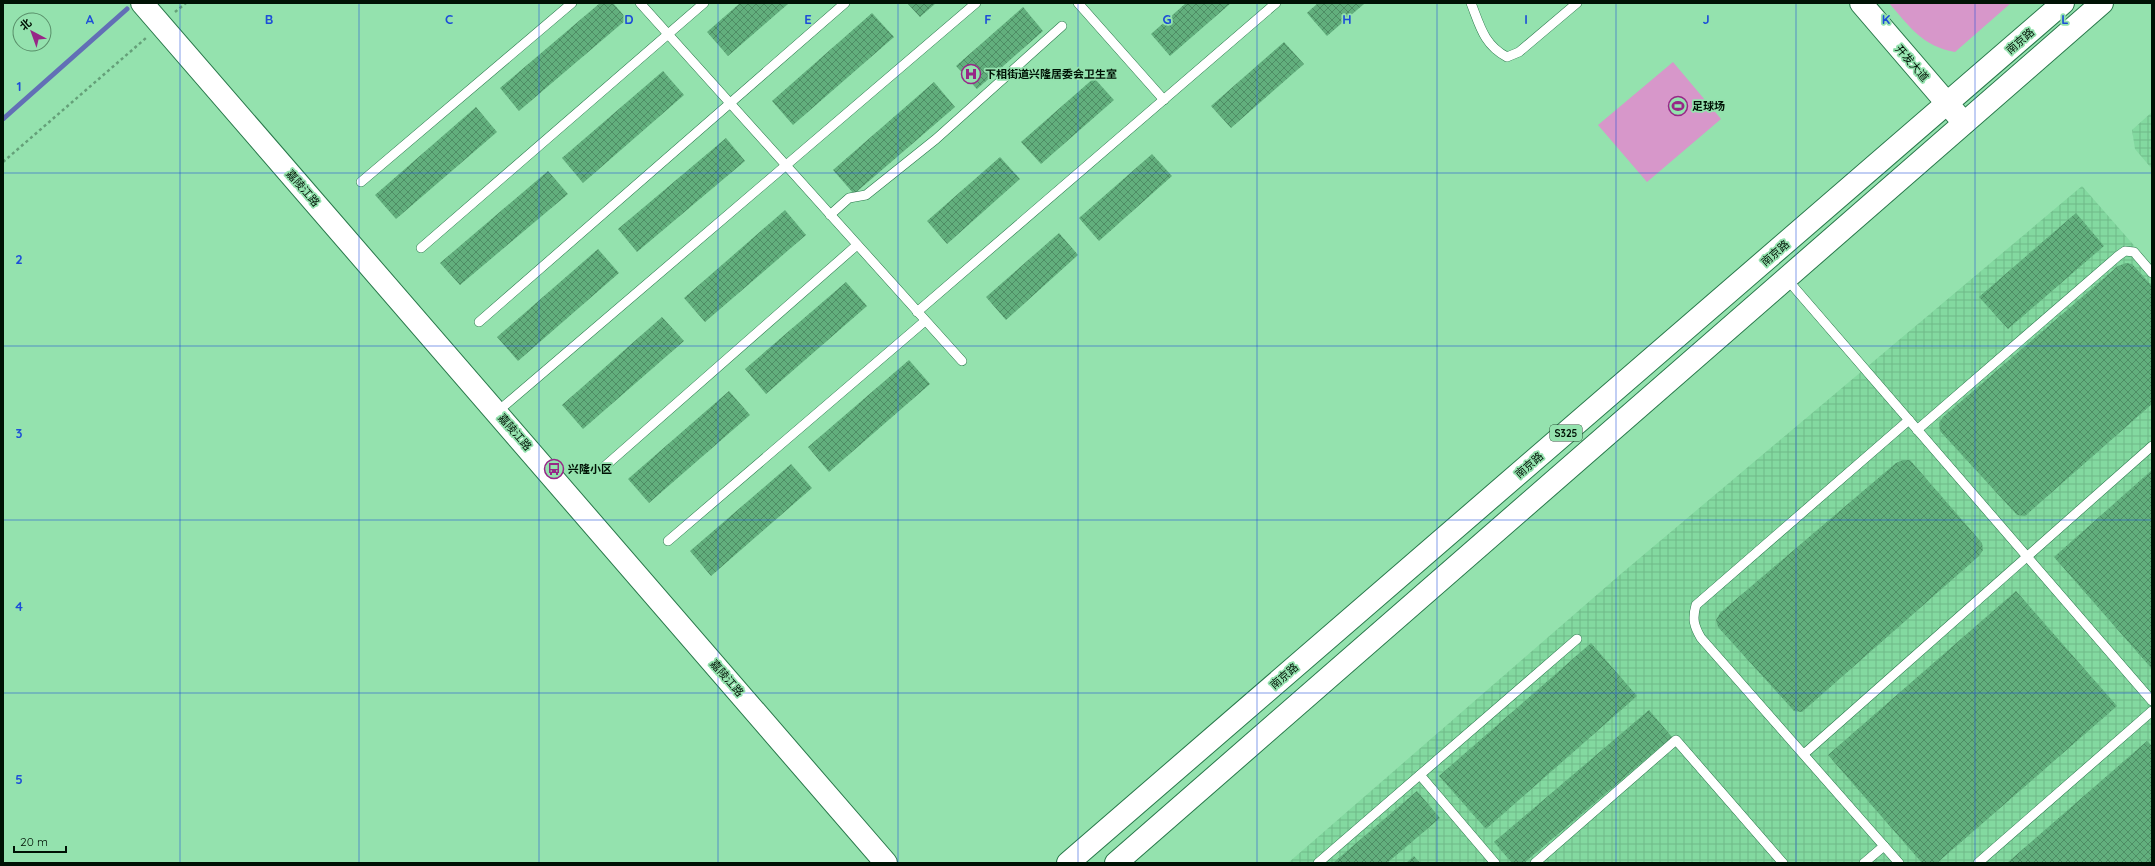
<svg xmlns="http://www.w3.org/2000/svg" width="2155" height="866" font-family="Quicksand,'Noto Sans SC',sans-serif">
	<defs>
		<pattern id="industrial-grid" width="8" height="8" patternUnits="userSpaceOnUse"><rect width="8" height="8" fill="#83d9a0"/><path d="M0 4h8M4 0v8" fill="none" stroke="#6fb988"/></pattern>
		<pattern id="building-cross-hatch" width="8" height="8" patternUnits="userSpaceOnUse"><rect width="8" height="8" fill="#62af7d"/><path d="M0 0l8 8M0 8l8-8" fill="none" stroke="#4e8d64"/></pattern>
	</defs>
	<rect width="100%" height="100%" fill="#94e2ae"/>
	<g fill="url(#industrial-grid)">
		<polygon points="2152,112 2152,169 2135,149 2132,130"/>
		<polygon points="2082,186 2152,266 2152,863 1288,863 1622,573"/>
	</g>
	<g fill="#d797ca">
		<path d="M1889 3H2011L1955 52C1922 46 1910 27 1889 3Z"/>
		<polygon points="1673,62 1721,119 1647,182 1598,125"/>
	</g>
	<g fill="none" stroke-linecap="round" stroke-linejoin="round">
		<polyline stroke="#626fb6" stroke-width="5" points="3,119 127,9"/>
	</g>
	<g fill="url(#building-cross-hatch)">
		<polygon points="600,3 613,3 627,19 519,111 500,88"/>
		<polygon points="740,3 789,3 728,56 707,32"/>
		<polygon points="907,3 936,3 920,17"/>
		<polygon points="1186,3 1231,3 1170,56 1151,34"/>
		<polygon points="1318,3 1365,3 1327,36 1307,13"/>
		<polygon points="1023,7 1043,31 977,89 956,66"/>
		<polygon points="872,13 894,37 793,125 772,101"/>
		<polygon points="1284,42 1304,64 1231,128 1211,106"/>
		<polygon points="663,71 684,95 583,183 562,158"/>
		<polygon points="1094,78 1114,100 1041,164 1021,142"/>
		<polygon points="934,82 955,107 854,194 833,170"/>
		<polygon points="476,107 497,132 396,219 375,195"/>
		<polygon points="726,138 745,161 637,252 618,229"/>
		<polygon points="1152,154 1172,176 1099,241 1079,218"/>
		<polygon points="1000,157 1020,179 947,244 927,221"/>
		<polygon points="548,171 568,194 460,285 440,263"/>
		<polygon points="785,210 806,235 705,322 684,298"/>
		<polygon points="2076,213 2104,246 2008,329 1979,297"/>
		<polygon points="1059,233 1078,255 1006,320 986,297"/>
		<polygon points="598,249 619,273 518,361 497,337"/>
		<polygon points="2126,263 2132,264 2152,286 2152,404 2025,516 2017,515 1940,431 1939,423 1943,417 2118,266"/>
		<polygon points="846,282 867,306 766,394 745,369"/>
		<polygon points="662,317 684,341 583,429 562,405"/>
		<polygon points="909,360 930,384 829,472 808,447"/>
		<polygon points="729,391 750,415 649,503 628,479"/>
		<polygon points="1903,460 1910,460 1982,543 1983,550 1979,556 1802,712 1794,711 1718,627 1716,620 1720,613 1896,463"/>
		<polygon points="791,464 812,488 711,576 690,551"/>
		<polygon points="2152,470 2152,669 2054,557"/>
		<polygon points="2016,591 2117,706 1937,863 1922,863 1828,755"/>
		<polygon points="1591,643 1637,696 1486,829 1439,776"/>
		<polygon points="1649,710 1672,737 1524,863 1512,863 1494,842"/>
		<polygon points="2147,741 2152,746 2152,863 2007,863"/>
		<polygon points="1417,791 1440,818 1387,863 1333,863"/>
		<polygon points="1414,856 1420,863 1406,863"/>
	</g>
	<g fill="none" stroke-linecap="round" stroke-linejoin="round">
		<g stroke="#28784a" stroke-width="10">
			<g id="lane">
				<polyline points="640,3 962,361"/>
				<polyline points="1078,3 1164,100"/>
				<path d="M1471 3C1480 26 1484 45 1507 57L1519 52 1577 3"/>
				<polyline points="361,182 572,3"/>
				<polyline points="830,215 849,198 866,195 936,139 1062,26"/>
				<polyline points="421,248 704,3"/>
				<polyline points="1786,278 2152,701"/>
				<polyline points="917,312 1276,3"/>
				<polyline points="479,322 845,3"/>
				<polyline points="497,412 976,3"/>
				<polyline points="1917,430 2118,256 2125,251 2134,252 2152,273"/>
				<polyline points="604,467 857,245"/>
				<polyline points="668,541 925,321"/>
				<polyline points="1804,754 2152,446"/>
				<polyline points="1420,775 1495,863"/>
				<polyline points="1318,863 1577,639"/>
				<polyline points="1535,863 1676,740 1783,863"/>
				<polyline points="1864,863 1884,846"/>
				<path d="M1899 863 1701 638C1694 626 1692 619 1696 605L1909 420"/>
				<polyline points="1978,863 2152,711"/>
			</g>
		</g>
		<g stroke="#28784a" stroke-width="24">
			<g id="secondary">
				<polyline points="142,3 886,863"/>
				<polyline points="1861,3 1964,123"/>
			</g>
		</g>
		<g stroke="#28784a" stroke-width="24">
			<g id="primary">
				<polyline points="1068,863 2063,3"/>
				<polyline points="1116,863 2102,3"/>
			</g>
		</g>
		<g stroke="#65a079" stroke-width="2.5" stroke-dasharray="3 3" stroke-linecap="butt">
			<polyline points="175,12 186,3"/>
			<polyline points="3,162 146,38"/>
		</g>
		<use href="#lane" stroke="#fff" stroke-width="9"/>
		<use href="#secondary" stroke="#fff" stroke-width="22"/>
		<use href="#primary" stroke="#fff" stroke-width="22"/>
	</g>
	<path fill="none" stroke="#1d4ed8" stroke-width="1" stroke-opacity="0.55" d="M180 3V863M359 3V863M539 3V863M718 3V863M898 3V863M1078 3V863M1257 3V863M1437 3V863M1616 3V863M1796 3V863M1975 3V863M3 173H2152M3 346H2152M3 520H2152M3 693H2152"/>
	<defs>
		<g id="hospital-ring" transform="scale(1)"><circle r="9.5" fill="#94e2ae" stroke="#972787" stroke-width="1.5"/><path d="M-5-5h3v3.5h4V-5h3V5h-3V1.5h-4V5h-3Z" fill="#972787"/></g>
		<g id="stadium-ring" transform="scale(1)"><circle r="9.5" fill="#94e2ae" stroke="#972787" stroke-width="1.5"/><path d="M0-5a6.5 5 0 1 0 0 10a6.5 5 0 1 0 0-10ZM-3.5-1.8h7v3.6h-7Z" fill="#972787"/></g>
		<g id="bus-ring" transform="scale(1)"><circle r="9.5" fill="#94e2ae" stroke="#972787" stroke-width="1.5"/><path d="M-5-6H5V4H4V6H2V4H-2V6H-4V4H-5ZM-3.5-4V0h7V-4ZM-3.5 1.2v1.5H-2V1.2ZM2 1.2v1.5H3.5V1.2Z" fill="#972787"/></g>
	</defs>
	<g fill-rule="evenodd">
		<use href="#hospital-ring" x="971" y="74"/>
		<use href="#stadium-ring" x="1678" y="106"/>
		<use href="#bus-ring" x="554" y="469"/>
	</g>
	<g text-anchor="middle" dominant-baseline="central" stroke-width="3.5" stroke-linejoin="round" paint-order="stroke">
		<rect fill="#94e2ae" stroke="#2c5038" stroke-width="1" x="1550" y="425" width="32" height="16" rx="3"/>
		<g font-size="10" font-weight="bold" fill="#001205">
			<text x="1566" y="433">S325</text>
		</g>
		<g font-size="11" fill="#001205" stroke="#94e2ae">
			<text transform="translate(2020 41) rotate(-41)">南京路</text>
			<text transform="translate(1912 63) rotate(49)">开发大道</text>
			<text transform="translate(303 188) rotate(49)">嘉陵江路</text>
			<text transform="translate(1775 253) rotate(-41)">南京路</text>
			<text transform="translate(515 432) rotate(49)">嘉陵江路</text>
			<text transform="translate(1529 465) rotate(-41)">南京路</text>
			<text transform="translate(1284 676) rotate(-41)">南京路</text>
			<text transform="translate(727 678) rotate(49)">嘉陵江路</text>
		</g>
		<g font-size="11" font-weight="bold" fill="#001205" stroke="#94e2ae" text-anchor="start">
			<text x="985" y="74">下相街道兴隆居委会卫生室</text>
			<text x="1692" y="106">足球场</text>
			<text x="568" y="469">兴隆小区</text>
		</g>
	</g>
	<g font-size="13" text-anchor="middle" font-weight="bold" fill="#1d4ed8" stroke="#94e2ae" stroke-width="3.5" stroke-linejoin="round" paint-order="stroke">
		<text x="90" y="24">A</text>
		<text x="269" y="24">B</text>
		<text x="449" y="24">C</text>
		<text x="629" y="24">D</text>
		<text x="808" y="24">E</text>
		<text x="988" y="24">F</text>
		<text x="1167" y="24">G</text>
		<text x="1347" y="24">H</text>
		<text x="1526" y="24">I</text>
		<text x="1706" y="24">J</text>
		<text x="1886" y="24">K</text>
		<text x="2065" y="24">L</text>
		<text x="19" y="91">1</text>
		<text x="19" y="264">2</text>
		<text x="19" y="438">3</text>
		<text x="19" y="611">4</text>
		<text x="19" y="784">5</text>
	</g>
	<rect width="2155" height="866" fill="none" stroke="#001205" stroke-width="8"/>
	<g transform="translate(32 32) rotate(319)"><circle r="19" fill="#94e2ae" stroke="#598f6a"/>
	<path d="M0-3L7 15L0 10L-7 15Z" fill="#972787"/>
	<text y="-6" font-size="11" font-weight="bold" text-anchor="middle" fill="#001205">北</text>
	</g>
	<path d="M14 846v6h52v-6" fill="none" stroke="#001205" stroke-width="2"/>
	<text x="20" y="846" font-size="12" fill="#001205" stroke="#94e2ae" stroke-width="3" paint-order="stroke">20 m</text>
</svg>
